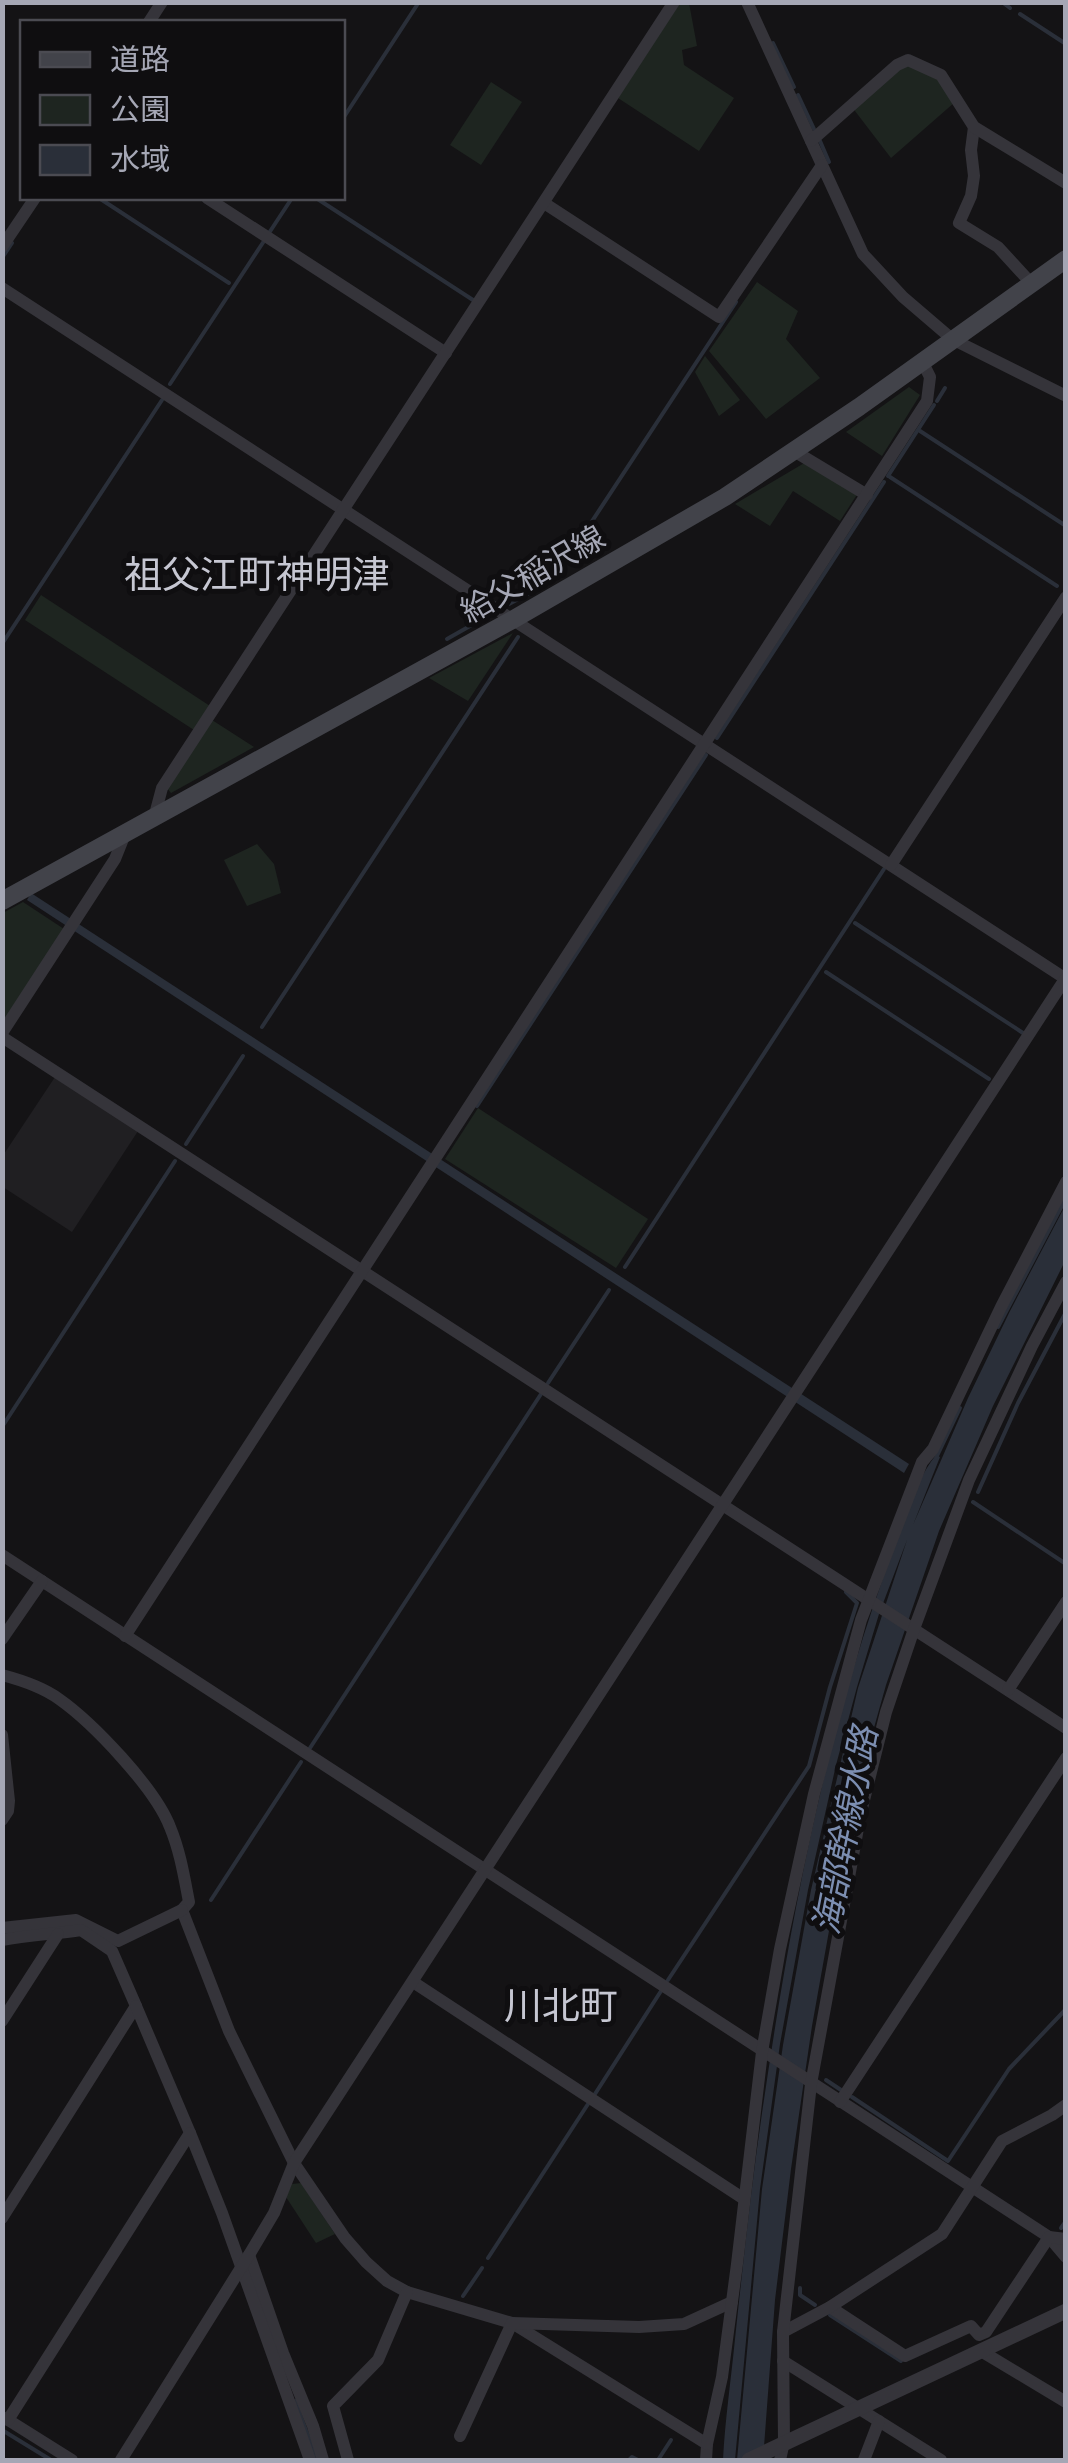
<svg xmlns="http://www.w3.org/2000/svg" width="1068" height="2463" font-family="'Open Sans','Noto Sans JP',sans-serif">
	<rect width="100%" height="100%" fill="#141315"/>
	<polygon fill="#201f22" points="55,1077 138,1131 72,1232 3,1187 2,1157"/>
	<g fill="#1e2520">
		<polygon points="680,3 689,3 697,46 682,50 684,65 734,98 699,151 618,98"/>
		<polygon points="909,64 939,78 955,102 891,158 855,111 855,106 899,67"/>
		<polygon points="491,82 522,102 481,165 450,145"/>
		<polygon points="757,282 798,311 786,339 820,378 766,419 709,351"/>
		<polygon points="705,356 740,400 719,416 695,372"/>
		<polygon points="909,387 920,395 882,456 846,432"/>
		<polygon points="806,462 858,493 840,521 793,491 770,526 735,504"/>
		<polygon points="41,595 210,706 194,730 25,620"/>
		<polygon points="513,633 468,701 429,678"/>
		<polygon points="212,720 254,747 171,793 167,788"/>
		<polygon points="257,844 274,864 281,893 247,906 224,860"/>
		<polygon points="23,902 64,929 3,1024 3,913"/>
		<polygon points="478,1108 648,1219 616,1268 445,1159"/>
		<polygon points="301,2183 335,2234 316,2243 286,2197 292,2184"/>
	</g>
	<g fill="#2a2f39">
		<polygon points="31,893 909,1464 904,1473 27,900"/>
		<path d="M1065 1206V1261L993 1406 939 1531 886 1685 861 1774 837 1886 812 2026 791 2169 775 2300 763 2460H737L762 2189 783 2045 811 1890 858 1688 907 1540 879 1614 857 1687 836 1765 808 1890 780 2044 760 2189 735 2460H723C725 2420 731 2380 735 2339 743 2264 751 2188 762 2113 788 1935 820 1757 880 1587 893 1549 912 1484 936 1455L940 1457 913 1525 968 1398 1010 1311Z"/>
	</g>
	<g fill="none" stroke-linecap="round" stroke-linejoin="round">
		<g stroke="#2a2f39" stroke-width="4">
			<polyline points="1002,2 1010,8"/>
			<polyline points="1020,14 1066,44"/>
			<polyline points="773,43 794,87"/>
			<polyline points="798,95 814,129"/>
			<polyline points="342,120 419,2"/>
			<polyline points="820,141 829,162"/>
			<polyline points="99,198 229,283"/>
			<polyline points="316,198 473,300"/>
			<polyline points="269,233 292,198"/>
			<polyline points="2,258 12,243"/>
			<polyline points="170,384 264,241"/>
			<polyline points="937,401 945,388"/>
			<polyline points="920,431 1066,526"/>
			<polyline points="888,476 934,405"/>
			<polyline points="890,477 1057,586"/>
			<polyline points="558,573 736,302"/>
			<polyline points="1065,589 1066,588"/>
			<polyline points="509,604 539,588 551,571"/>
			<polyline points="447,639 493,613"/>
			<polyline points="2,644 162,400"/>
			<polyline points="717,738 884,482"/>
			<polyline points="855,923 1023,1033"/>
			<polyline points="826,972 989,1079"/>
			<polyline points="262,1027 518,637"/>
			<polyline points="477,1106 706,755"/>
			<polyline points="186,1144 243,1056"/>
			<polyline points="625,1267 884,869"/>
			<polyline points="998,1327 1066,1198"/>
			<polyline points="548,1383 609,1290"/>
			<polyline points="2,1427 175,1161"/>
			<polyline points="936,1458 960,1408"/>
			<polyline points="978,1492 1018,1403 1066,1312"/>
			<polyline points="973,1502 1066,1564"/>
			<polyline points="310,1748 541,1394"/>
			<polyline points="211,1900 301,1762"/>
			<polyline points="668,1980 809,1766 830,1687 857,1603 846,1592"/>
			<polyline points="826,2080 841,2090"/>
			<polyline points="595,2094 661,1991"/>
			<polyline points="852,2097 948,2161 1009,2069 1066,2009"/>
			<polyline points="1061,2228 1066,2221"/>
			<polyline points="488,2258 588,2104"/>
			<polyline points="800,2288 800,2295 815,2305"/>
			<polyline points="463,2296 482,2268"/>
			<polyline points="830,2315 901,2361"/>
			<polyline points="295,2401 317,2460"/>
			<polyline points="2,2430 51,2460"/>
			<polyline points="629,2460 632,2457 638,2460"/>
			<polyline points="658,2460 671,2440"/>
		</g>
		<g stroke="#35343a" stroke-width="12">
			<polyline points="747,2 863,254 903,297 952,339 1066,396"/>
			<polyline points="149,22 162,2"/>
			<polyline points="974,127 971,150 974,176 971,196 959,223 998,247 1031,283"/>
			<polyline points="811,141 897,65 908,60 941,75 974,127 1066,183"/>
			<polyline points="207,198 446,353"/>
			<polyline points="544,203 719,317 822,165"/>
			<polyline points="2,247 35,198"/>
			<polyline points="2,288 1066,979"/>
			<polyline points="794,451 867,495"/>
			<polyline points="154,818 162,788 674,2"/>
			<polyline points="891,865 1066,597"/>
			<polyline points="2,1033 115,859 125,834"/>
			<polyline points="2,1037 1066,1728"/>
			<polyline points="2,1555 1049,2237 1066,2257"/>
			<polyline points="125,1636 927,401 930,377 922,361"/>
			<polyline points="2,1639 42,1581"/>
			<path d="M2 1675C21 1680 44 1688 59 1699 93 1723 155 1788 170 1827 180 1851 184 1876 189 1902L182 1910 229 2031 294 2163 345 2238 366 2262 387 2281 407 2292 512 2323 707 2444 706 2460"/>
			<polyline points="1008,1690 1066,1602"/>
			<polyline points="2,1735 9,1801 8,1811 2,1820"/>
			<polyline points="2,1928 76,1920 118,1941 182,1910"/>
			<path d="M2 1940C29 1935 55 1934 81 1930L112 1951 136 2006 2 2218"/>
			<polyline points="413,1982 744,2199"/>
			<polyline points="136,2006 190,2133"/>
			<polyline points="2,2021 58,1934"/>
			<polyline points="840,2102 1066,1758"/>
			<polyline points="249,2255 283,2353 313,2426 323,2460"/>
			<polyline points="830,2307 905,2356 971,2326 979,2335 986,2332 1049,2237 1066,2239"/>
			<polyline points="783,2332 830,2307 942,2234 1002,2141 1052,2115 1066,2105"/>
			<polyline points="981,2351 1066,2402"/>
			<polyline points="783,2361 941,2460"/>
			<polyline points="5,2418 72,2460"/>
			<polyline points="8,2420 190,2133 222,2213 310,2460"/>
			<polyline points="460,2436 512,2323 639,2327 684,2324 732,2302"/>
			<polyline points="707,2444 722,2377 737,2264 762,2052 780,1949 814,1794 861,1620 922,1462 933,1449 1001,1307 1066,1182"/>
			<polyline points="121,2460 249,2255 274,2213 294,2163 1065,979"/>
			<polyline points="348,2460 333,2406 378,2360 407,2292"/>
			<polyline points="780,2460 784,2442 783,2332 811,2084 861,1812 886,1712 914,1629 969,1480 1032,1346 1066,1282"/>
			<polyline points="864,2460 879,2421"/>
		</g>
		<polyline stroke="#35343a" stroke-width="15" points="749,2460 1066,2311"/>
		<polyline stroke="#42434a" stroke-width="18" points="2,901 514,619 725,497 859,407 1066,259"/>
	</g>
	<g text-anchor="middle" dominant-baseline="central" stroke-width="10" stroke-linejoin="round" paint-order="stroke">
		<g font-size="32" fill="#a5a7b5" stroke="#0f0e10">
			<text transform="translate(532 573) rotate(-30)">給父稲沢線</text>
		</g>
		<g font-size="35" font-style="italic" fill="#7c8eb1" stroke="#0f0e10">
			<text transform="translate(844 1830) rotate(-79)">海部幹線水路</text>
		</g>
		<g font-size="38" fill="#c6c7d2" stroke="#0f0e10">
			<text x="257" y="573">祖父江町神明津</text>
			<text x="561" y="2004">川北町</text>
		</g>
	</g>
	<rect width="1068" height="2463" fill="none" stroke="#a5a7b5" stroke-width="10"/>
	<rect x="20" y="20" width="325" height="180" fill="#0f0e10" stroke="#4b4b52" stroke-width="2.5"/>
	<rect x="40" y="52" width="50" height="15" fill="#42434a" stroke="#4b4b52" stroke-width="2.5"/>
	<text x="110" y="70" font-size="30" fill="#a5a7b5">道路</text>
	<rect x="40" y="95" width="50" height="30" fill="#1e2520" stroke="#4b4b52" stroke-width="2.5"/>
	<text x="110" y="120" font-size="30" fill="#a5a7b5">公園</text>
	<rect x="40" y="145" width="50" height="30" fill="#2a2f39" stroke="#4b4b52" stroke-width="2.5"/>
	<text x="110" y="170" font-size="30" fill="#a5a7b5">水域</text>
</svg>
